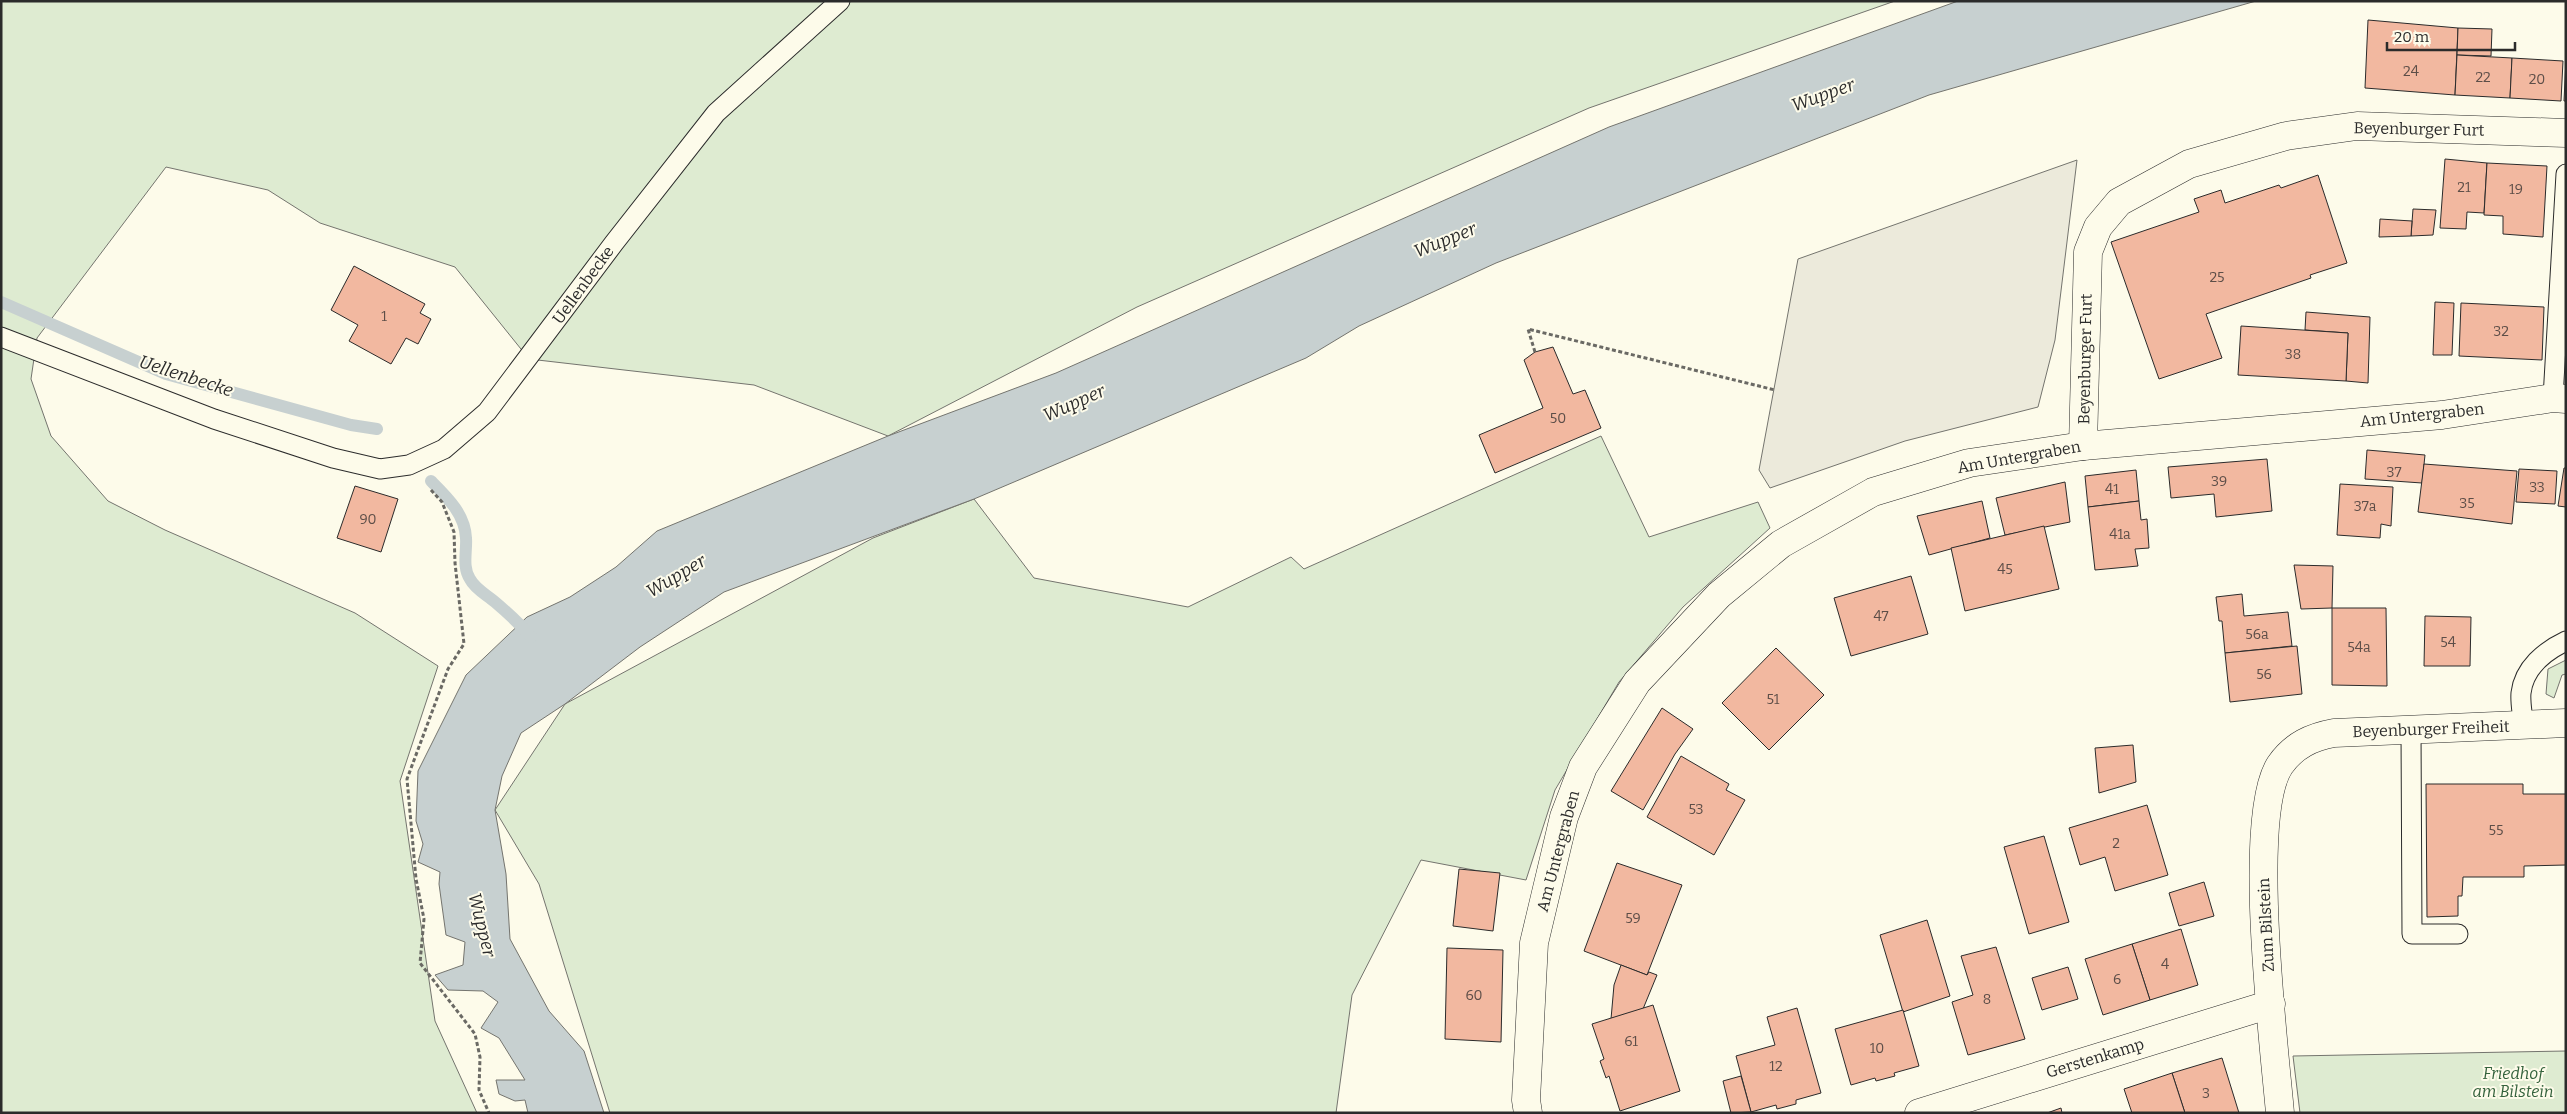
<svg xmlns="http://www.w3.org/2000/svg" width="2567" height="1114" font-family="Bitter,serif">
	<rect width="100%" height="100%" fill="#fdfbea"/>
	<g fill="#deebd1" stroke="#74746e">
		<polygon points="1,1 1895,1 1589,108 1137,307 888,436 754,385 529,359 455,267 320,223 268,190 166,167 37,338 31,379 51,436 108,501 165,530 355,613 438,666 400,781 435,1021 477,1113 1,1113"/>
		<polygon points="1601,436 1649,537 1758,502 1770,528 1683,607 1619,682 1555,790 1526,880 1421,860 1352,995 1336,1113 610,1113 539,884 495,810 565,704 873,538 974,499 1034,578 1188,607 1291,557 1304,569"/>
		<polygon points="2566,660 2566,674 2562,675 2554,698 2546,694 2548,669"/>
		<polygon points="2566,1051 2566,1113 2300,1113 2293,1056"/>
	</g>
	<polygon fill="#eceadb" stroke="#74746e" points="2077,160 2055,340 2038,407 1905,441 1770,488 1759,470 1798,259"/>
	<polygon fill="#c7d0d0" stroke="#74746e" points="1958,1 2256,1 1929,95 1496,263 1359,326 1306,358 974,499 724,592 640,647 565,704 521,733 502,776 495,810 506,874 510,939 549,1011 584,1051 604,1113 528,1113 525,1100 515,1101 499,1094 496,1080 525,1080 499,1038 481,1028 498,1002 483,991 448,990 435,975 463,965 465,942 446,935 439,884 440,872 418,862 423,844 416,821 418,771 466,675 527,617 570,597 616,567 657,531 888,436 1056,373 1609,127"/>
	<g fill="none" stroke-linecap="round" stroke-linejoin="round">
		<g stroke="#c7d0d0" stroke-width="12">
			<polyline points="1,302 166,374 351,425 377,429"/>
			<path d="M431 481C447 497 465 514 466 538 467 551 462 567 470 579 475 589 487 595 495 602 508 613 520 624 531 637"/>
		</g>
	</g>
	<g fill="#f2b8a0" stroke="#2b2b2b">
		<polygon points="2368,20 2458,28 2455,95 2365,88"/>
		<polygon points="2458,28 2492,29 2491,56 2457,55"/>
		<polygon points="2457,55 2512,58 2510,98 2455,95"/>
		<polygon points="2512,58 2563,61 2561,101 2510,98"/>
		<polygon points="2566,59 2566,101 2564,101"/>
		<polygon points="2445,159 2487,163 2484,213 2467,212 2466,229 2440,228"/>
		<polygon points="2487,163 2547,166 2543,237 2503,234 2503,216 2484,215"/>
		<polygon points="2318,175 2347,263 2310,275 2311,278 2206,314 2222,358 2159,379 2111,242 2199,212 2194,199 2221,190 2225,203 2279,185 2281,188"/>
		<polygon points="2413,209 2436,210 2433,235 2411,236"/>
		<polygon points="2380,219 2412,221 2411,236 2379,237"/>
		<polygon points="354,266 425,304 420,313 431,319 418,344 406,338 391,364 349,341 358,325 331,310"/>
		<polygon points="2435,302 2454,303 2452,355 2433,355"/>
		<polygon points="2461,303 2544,307 2542,360 2459,356"/>
		<polygon points="2306,312 2370,317 2368,383 2346,381 2348,333 2305,330"/>
		<polygon points="2241,326 2348,333 2346,381 2238,375"/>
		<polygon points="1553,347 1573,394 1585,390 1601,428 1495,473 1479,435 1543,408 1524,360 1535,352"/>
		<polygon points="2367,450 2425,455 2422,483 2365,479"/>
		<polygon points="2267,459 2272,511 2216,517 2214,494 2171,498 2168,467"/>
		<polygon points="2424,464 2517,471 2512,524 2418,512"/>
		<polygon points="2564,468 2566,468 2566,507 2558,506"/>
		<polygon points="2519,469 2557,471 2555,504 2516,502"/>
		<polygon points="2136,470 2139,501 2088,507 2085,476"/>
		<polygon points="2065,482 2070,522 2005,535 1996,498"/>
		<polygon points="2340,484 2393,487 2391,526 2381,524 2380,538 2337,535"/>
		<polygon points="355,486 398,499 381,552 337,538"/>
		<polygon points="1982,501 1990,538 1929,555 1917,516"/>
		<polygon points="2139,501 2141,520 2147,519 2149,548 2135,549 2138,566 2095,570 2088,507"/>
		<polygon points="2044,526 2059,589 1965,611 1951,548"/>
		<polygon points="2294,565 2333,566 2332,608 2301,609"/>
		<polygon points="1911,576 1928,634 1851,656 1834,598"/>
		<polygon points="2242,594 2244,616 2288,612 2292,646 2225,653 2222,621 2219,621 2216,597"/>
		<polygon points="2386,608 2387,686 2332,685 2332,608"/>
		<polygon points="2425,616 2471,617 2470,666 2424,666"/>
		<polygon points="2297,646 2302,694 2230,702 2225,653"/>
		<polygon points="1776,648 1824,695 1769,750 1722,703"/>
		<polygon points="1662,708 1693,729 1675,754 1643,810 1611,791"/>
		<polygon points="2133,745 2136,782 2099,793 2095,748"/>
		<polygon points="1681,756 1729,784 1726,790 1745,800 1714,855 1647,817"/>
		<polygon points="2426,784 2523,784 2523,794 2566,794 2566,865 2524,866 2524,877 2463,877 2462,896 2458,896 2458,916 2427,917"/>
		<polygon points="2147,805 2168,875 2115,891 2105,857 2080,865 2069,828"/>
		<polygon points="2044,836 2069,922 2029,934 2004,847"/>
		<polygon points="1617,863 1682,885 1647,975 1584,951"/>
		<polygon points="1459,869 1500,873 1493,931 1453,926"/>
		<polygon points="2204,882 2214,916 2179,926 2169,893"/>
		<polygon points="1927,920 1950,996 1903,1012 1880,935"/>
		<polygon points="2181,929 2198,985 2150,1000 2132,944"/>
		<polygon points="2132,944 2150,1000 2103,1015 2085,959"/>
		<polygon points="1996,947 2025,1039 1968,1055 1952,1002 1973,995 1961,956"/>
		<polygon points="1447,948 1503,950 1501,1042 1445,1039"/>
		<polygon points="1621,965 1647,975 1649,972 1657,975 1643,1009 1611,1019 1614,985"/>
		<polygon points="2068,967 2078,999 2042,1010 2032,978"/>
		<polygon points="1653,1005 1680,1091 1620,1111 1609,1076 1606,1078 1600,1061 1604,1059 1592,1024"/>
		<polygon points="1797,1008 1821,1093 1796,1100 1796,1104 1777,1109 1776,1105 1751,1112 1736,1056 1775,1045 1767,1017"/>
		<polygon points="1903,1010 1919,1066 1894,1073 1895,1076 1876,1081 1875,1078 1851,1085 1835,1029"/>
		<polygon points="2222,1058 2239,1113 2185,1113 2172,1073"/>
		<polygon points="2172,1073 2185,1113 2132,1113 2124,1089"/>
		<polygon points="1741,1076 1751,1112 1731,1113 1723,1081"/>
		<polygon points="2061,1108 2062,1113 2047,1113"/>
	</g>
	<g fill="none" stroke-linecap="round" stroke-linejoin="round">
		<g stroke="#2b2b2b" stroke-width="21">
			<g id="lane">
				<polyline points="1,337 214,419 333,458 380,469 409,465 444,449 487,412 614,243 716,113 840,1"/>
				<polyline points="2553,398 2566,174"/>
				<path d="M2523 725C2523 715 2520 703 2521 693 2524 668 2545 651 2566 641"/>
				<polyline points="2411,729 2412,934 2458,934"/>
			</g>
		</g>
		<g stroke="#2b2b2b" stroke-width="29">
			<g id="street">
				<polyline points="2083,446 2088,252 2098,227 2119,202 2189,164 2286,136 2357,126 2566,133"/>
				<polyline points="1528,1113 1526,1100 1534,943 1564,817 1583,767 1637,682 1719,595 1781,544 1873,492 1969,463 2083,446 2442,415 2553,398 2566,399"/>
				<polyline points="1919,1113 2271,1004"/>
				<path d="M2280 1113C2274 1044 2246 816 2280 765 2294 745 2312 737 2334 733L2566 723"/>
			</g>
		</g>
		<g stroke="#6a6964" stroke-width="3" stroke-dasharray="4 2.5" stroke-linecap="butt">
			<polyline points="1535,352 1528,329 1775,390"/>
			<polyline points="431,490 442,502 454,532 455,563 464,644 448,669 407,779 416,879 424,919 420,963 475,1034 480,1057 479,1090 489,1113"/>
		</g>
		<use href="#lane" stroke="#fdfbea" stroke-width="19"/>
		<use href="#street" stroke="#fdfbea" stroke-width="28"/>
	</g>
	<g text-anchor="middle" dominant-baseline="central" stroke-width="4" stroke-linejoin="round" paint-order="stroke">
		<g font-size="14" fill="#5d4e48">
			<text x="2411" y="71">24</text>
			<text x="2483" y="77">22</text>
			<text x="2537" y="79">20</text>
			<text x="2464" y="187">21</text>
			<text x="2516" y="189">19</text>
			<text x="2217" y="277">25</text>
			<text x="384" y="316">1</text>
			<text x="2501" y="331">32</text>
			<text x="2293" y="354">38</text>
			<text x="1558" y="418">50</text>
			<text x="2394" y="472">37</text>
			<text x="2219" y="481">39</text>
			<text x="2537" y="487">33</text>
			<text x="2112" y="489">41</text>
			<text x="2467" y="503">35</text>
			<text x="2365" y="506">37a</text>
			<text x="368" y="519">90</text>
			<text x="2120" y="534">41a</text>
			<text x="2005" y="569">45</text>
			<text x="1881" y="616">47</text>
			<text x="2257" y="634">56a</text>
			<text x="2448" y="642">54</text>
			<text x="2359" y="647">54a</text>
			<text x="2264" y="674">56</text>
			<text x="1773" y="699">51</text>
			<text x="1696" y="809">53</text>
			<text x="2496" y="830">55</text>
			<text x="2116" y="843">2</text>
			<text x="1633" y="918">59</text>
			<text x="2165" y="964">4</text>
			<text x="2117" y="979">6</text>
			<text x="1474" y="995">60</text>
			<text x="1987" y="999">8</text>
			<text x="1631" y="1041">61</text>
			<text x="1877" y="1048">10</text>
			<text x="1776" y="1066">12</text>
			<text x="2206" y="1093">3</text>
		</g>
		<g font-size="16" fill="#2b2b2b" stroke="#fdfbea">
			<text transform="translate(2419 129) rotate(1)">Beyenburger Furt</text>
			<text transform="translate(583 285) rotate(-54)">Uellenbecke</text>
			<text transform="translate(2085 359) rotate(-89)">Beyenburger Furt</text>
			<text transform="translate(2422 415) rotate(-6)">Am Untergraben</text>
			<text transform="translate(2019 457) rotate(-10)">Am Untergraben</text>
			<text transform="translate(2431 729) rotate(-2)">Beyenburger Freiheit</text>
			<text transform="translate(1558 851) rotate(-75)">Am Untergraben</text>
			<text transform="translate(2266 925) rotate(-93)">Zum Bilstein</text>
			<text transform="translate(2095 1058) rotate(-17)">Gerstenkamp</text>
		</g>
		<g font-size="16" font-style="italic" fill="#34623c" stroke="#fdfbea">
			<text x="2513" y="1073">Friedhof<tspan x="2513" dy="18">am Bilstein</tspan></text>
		</g>
		<g font-size="18" font-style="italic" fill="#2b2b2b" stroke="#fdfbea">
			<text transform="translate(1823 95) rotate(-20)">Wupper</text>
			<text transform="translate(1445 240) rotate(-22)">Wupper</text>
			<text transform="translate(186 376) rotate(18)">Uellenbecke</text>
			<text transform="translate(1074 403) rotate(-24)">Wupper</text>
			<text transform="translate(676 576) rotate(-31)">Wupper</text>
			<text transform="translate(482 925) rotate(76)">Wupper</text>
		</g>
	</g>
	<rect width="2567" height="1114" fill="none" stroke="#2b2b2b" stroke-width="5"/>
	<path d="M2387 42v8h128v-8" fill="none" stroke="#2b2b2b" stroke-width="2.5"/>
	<text x="2394" y="42" font-size="15" fill="#2b2b2b" stroke="#fdfbea" stroke-width="4" paint-order="stroke">20 m</text>
</svg>
